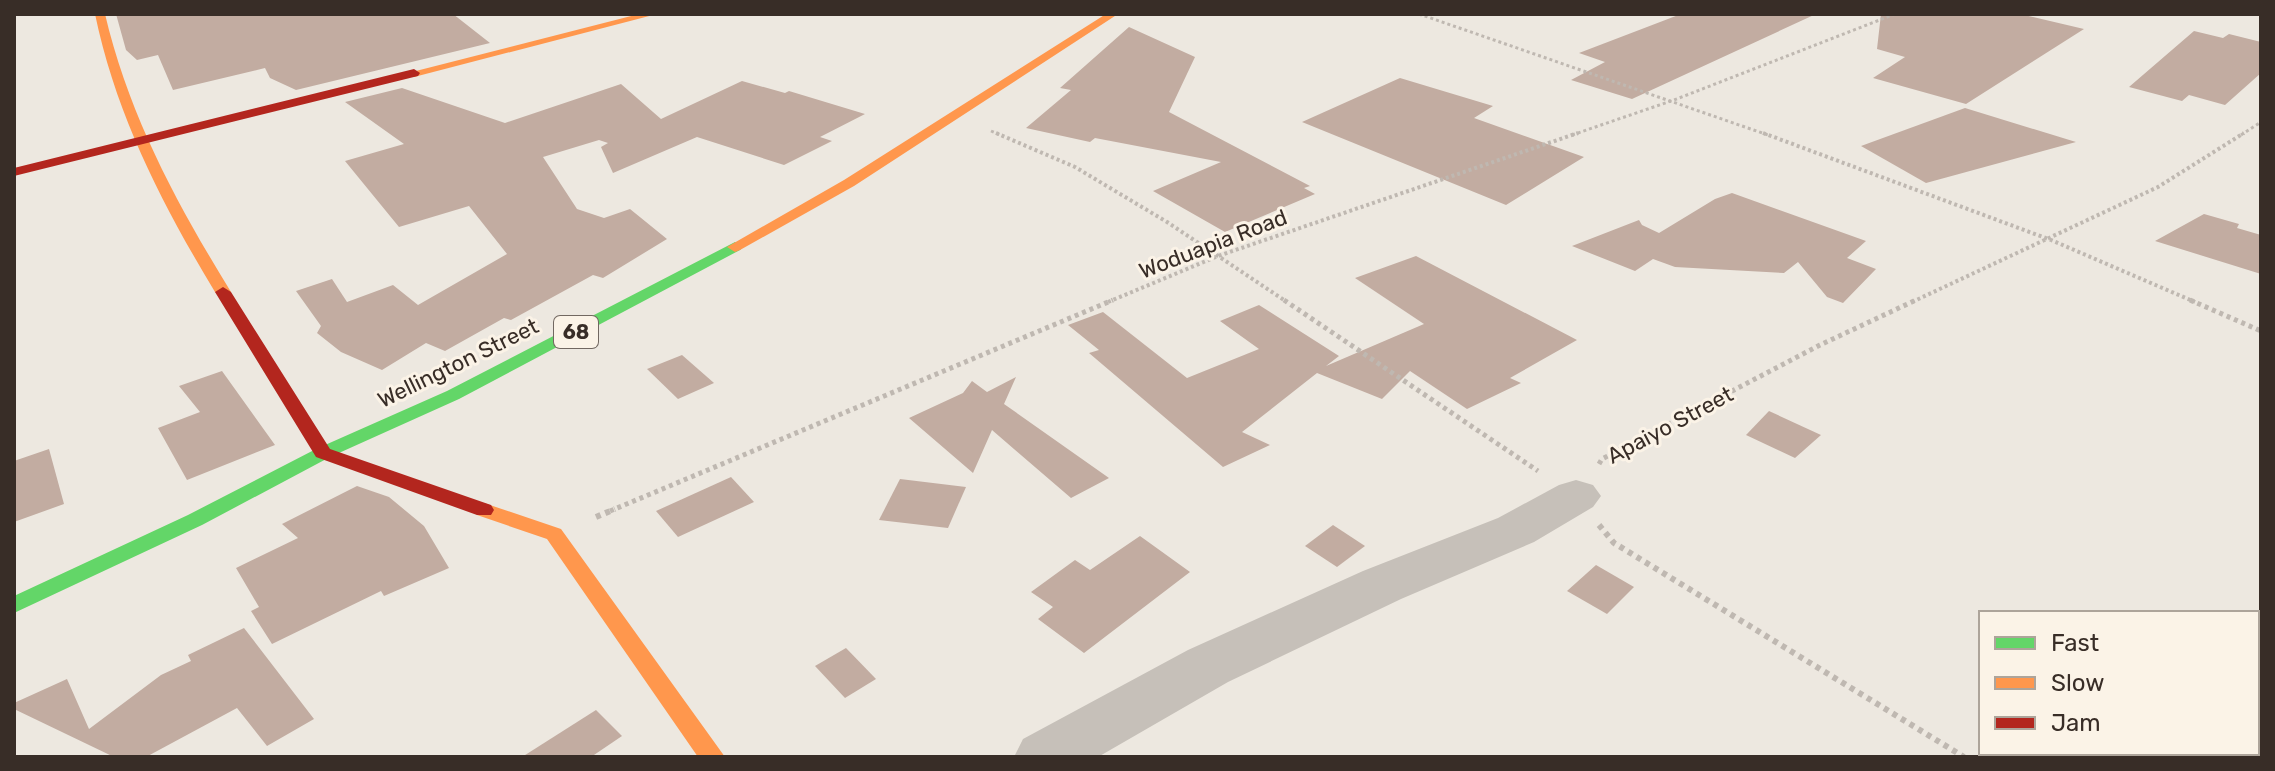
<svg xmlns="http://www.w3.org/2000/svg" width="2275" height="771" font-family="Rubik,sans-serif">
	<rect width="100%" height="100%" fill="#ede8e0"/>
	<g fill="#c2aca1">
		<polygon points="116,14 453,14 490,43 296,90 270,78 265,68 173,90 158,55 137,60 126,50"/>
		<polygon points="1681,14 1816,14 1632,99 1571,80 1605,62 1579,53"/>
		<polygon points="1881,14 2020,14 2084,29 1966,104 1873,78 1905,57 1877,49"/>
		<polygon points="1129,27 1195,57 1169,112 1310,186 1304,188 1315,194 1225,232 1153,191 1221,162 1095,138 1090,142 1026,128 1071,90 1060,88"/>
		<polygon points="2194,31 2223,38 2229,34 2261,42 2261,73 2225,105 2189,95 2182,101 2129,87"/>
		<polygon points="1400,78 1493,106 1474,118 1584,157 1506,205 1302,122"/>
		<polygon points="742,81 785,93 789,91 865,114 820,137 832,141 784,165 697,137 613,173 601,147 608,143 599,140 543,157 577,209 604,218 630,209 667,239 603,278 593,275 511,320 504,318 445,351 426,343 382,370 341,352 317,333 321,326 296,291 332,279 347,302 393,285 418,305 507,254 469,206 399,227 345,161 404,144 345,102 402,88 505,123 621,84 661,119"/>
		<polygon points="1965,108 2076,142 1926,183 1861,146"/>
		<polygon points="1732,193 1866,241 1847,258 1876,269 1843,303 1827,297 1798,262 1784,273 1675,267 1653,259 1635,271 1572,246 1639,220 1642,225 1659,233 1715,199"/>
		<polygon points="2204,214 2239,224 2237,228 2261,235 2261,274 2155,241"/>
		<polygon points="1416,256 1577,340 1510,378 1521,383 1467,409 1410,371 1382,399 1317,373 1242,432 1270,445 1223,467 1089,353 1099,350 1068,325 1103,312 1187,378 1259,349 1220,321 1259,305 1339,356 1326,366 1424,324 1355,278"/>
		<polygon points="682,355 714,383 678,399 647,369"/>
		<polygon points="222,371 275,445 187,480 158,428 200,412 179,386"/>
		<polygon points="1016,377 1004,404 1109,478 1071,498 992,430 973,473 909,418 963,393 972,381 987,392"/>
		<polygon points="1769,411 1821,435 1795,458 1746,435"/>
		<polygon points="49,449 64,504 14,522 14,461"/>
		<polygon points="731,477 754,502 678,537 656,511"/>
		<polygon points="900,479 966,487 948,528 879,520"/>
		<polygon points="357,486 389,497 424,526 449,568 384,596 381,591 272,644 251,611 259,607 236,568 298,538 282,524"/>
		<polygon points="1333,525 1365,546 1337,567 1305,546"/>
		<polygon points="1140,536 1190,572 1084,653 1038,619 1053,607 1031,592 1075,560 1090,570"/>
		<polygon points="1596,565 1634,587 1607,614 1567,591"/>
		<polygon points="244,628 314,719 267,746 237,708 146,757 114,757 14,709 14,703 67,679 89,729 161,675 191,661 188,655"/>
		<polygon points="846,648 876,679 845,698 815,666"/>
		<polygon points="596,710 622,736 591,757 522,757"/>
	</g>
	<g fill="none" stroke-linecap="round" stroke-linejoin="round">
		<g stroke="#bfb8b1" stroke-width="3" stroke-dasharray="3 3" stroke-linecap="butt">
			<polyline points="1419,14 1768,135"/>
			<polyline points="991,131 1000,135"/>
			<polyline points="1572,135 1674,100 1895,14"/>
			<polyline points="2241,135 2261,122"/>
		</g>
		<g stroke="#bfb8b1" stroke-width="4" stroke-dasharray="3 3" stroke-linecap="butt">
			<polyline points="996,133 1075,167 1167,222 1287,302"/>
			<polyline points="1763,133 2051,240 2195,302"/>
			<polyline points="1108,302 1218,256 1578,133"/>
			<polyline points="1912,302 2158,187 2244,133"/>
		</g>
		<g stroke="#bfb8b1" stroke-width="5" stroke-dasharray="4 4" stroke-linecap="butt">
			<polyline points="1284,300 1538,471"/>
			<polyline points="2190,300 2261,331"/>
			<polyline points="1599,464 1602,459 1820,345 1916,300"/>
			<polyline points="610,511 1113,300"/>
		</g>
		<g stroke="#bfb8b1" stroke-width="6" stroke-dasharray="5 5" stroke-linecap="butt">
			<polyline points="596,517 615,509"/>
			<polyline points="1599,525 1614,543 1964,757"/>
		</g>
		<polygon fill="#c6c0b9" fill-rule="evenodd" points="1576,480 1593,485 1601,496 1593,507 1534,542 1401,599 1228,682 1098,757 1014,757 1023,739 1188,650 1363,571 1498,518 1559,485"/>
		<polygon fill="#63d668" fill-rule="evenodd" points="735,242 743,247 740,250 459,399 330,457 202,525 14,613 14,596 188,515 316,449 447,391"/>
		<g fill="#ff974d" fill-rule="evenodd">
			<path d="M95 14H105C129 116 177 204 231 292L229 295 223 297 215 292C162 204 116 115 95 14Z"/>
			<polygon points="639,14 657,14 414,77 408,73"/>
			<polygon points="1106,14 1118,14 854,186 740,250 735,252 727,247 844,180"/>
			<polygon points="484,503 561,529 725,757 698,757 547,539 477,515 474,510 477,505"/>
		</g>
		<g fill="#b3261e" fill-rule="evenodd">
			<polygon points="414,69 420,73 418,76 14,176 14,168"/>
			<polygon points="223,287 231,292 330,449 491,505 494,510 491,515 477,515 316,457 215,292"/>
		</g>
	</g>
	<g text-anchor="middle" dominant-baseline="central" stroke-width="6" stroke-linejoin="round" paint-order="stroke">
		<rect fill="#fbf3e7" stroke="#726861" stroke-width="2" x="554" y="316" width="44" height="32" rx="6"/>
		<g font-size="20" font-weight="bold" fill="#382d27">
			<text x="576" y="332">68</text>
		</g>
		<g font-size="22" fill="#382d27" stroke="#fbf3e7">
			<text transform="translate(1213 244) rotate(-21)">Woduapia Road</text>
			<text transform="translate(458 363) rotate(-26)">Wellington Street</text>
			<text transform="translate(1670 425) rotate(-28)">Apaiyo Street</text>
		</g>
	</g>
	<rect width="2275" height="771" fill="none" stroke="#382d27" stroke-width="32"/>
	<rect x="1979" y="611" width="280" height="144" fill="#fbf3e7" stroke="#ada49a" stroke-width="2"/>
	<rect x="1995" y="637" width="40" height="12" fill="#63d668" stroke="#ada49a" stroke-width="2"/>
	<text x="2051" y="651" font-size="24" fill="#382d27">Fast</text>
	<rect x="1995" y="677" width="40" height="12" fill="#ff974d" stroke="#ada49a" stroke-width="2"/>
	<text x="2051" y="691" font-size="24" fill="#382d27">Slow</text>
	<rect x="1995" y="717" width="40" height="12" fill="#b3261e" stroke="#ada49a" stroke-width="2"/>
	<text x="2051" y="731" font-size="24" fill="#382d27">Jam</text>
</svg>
